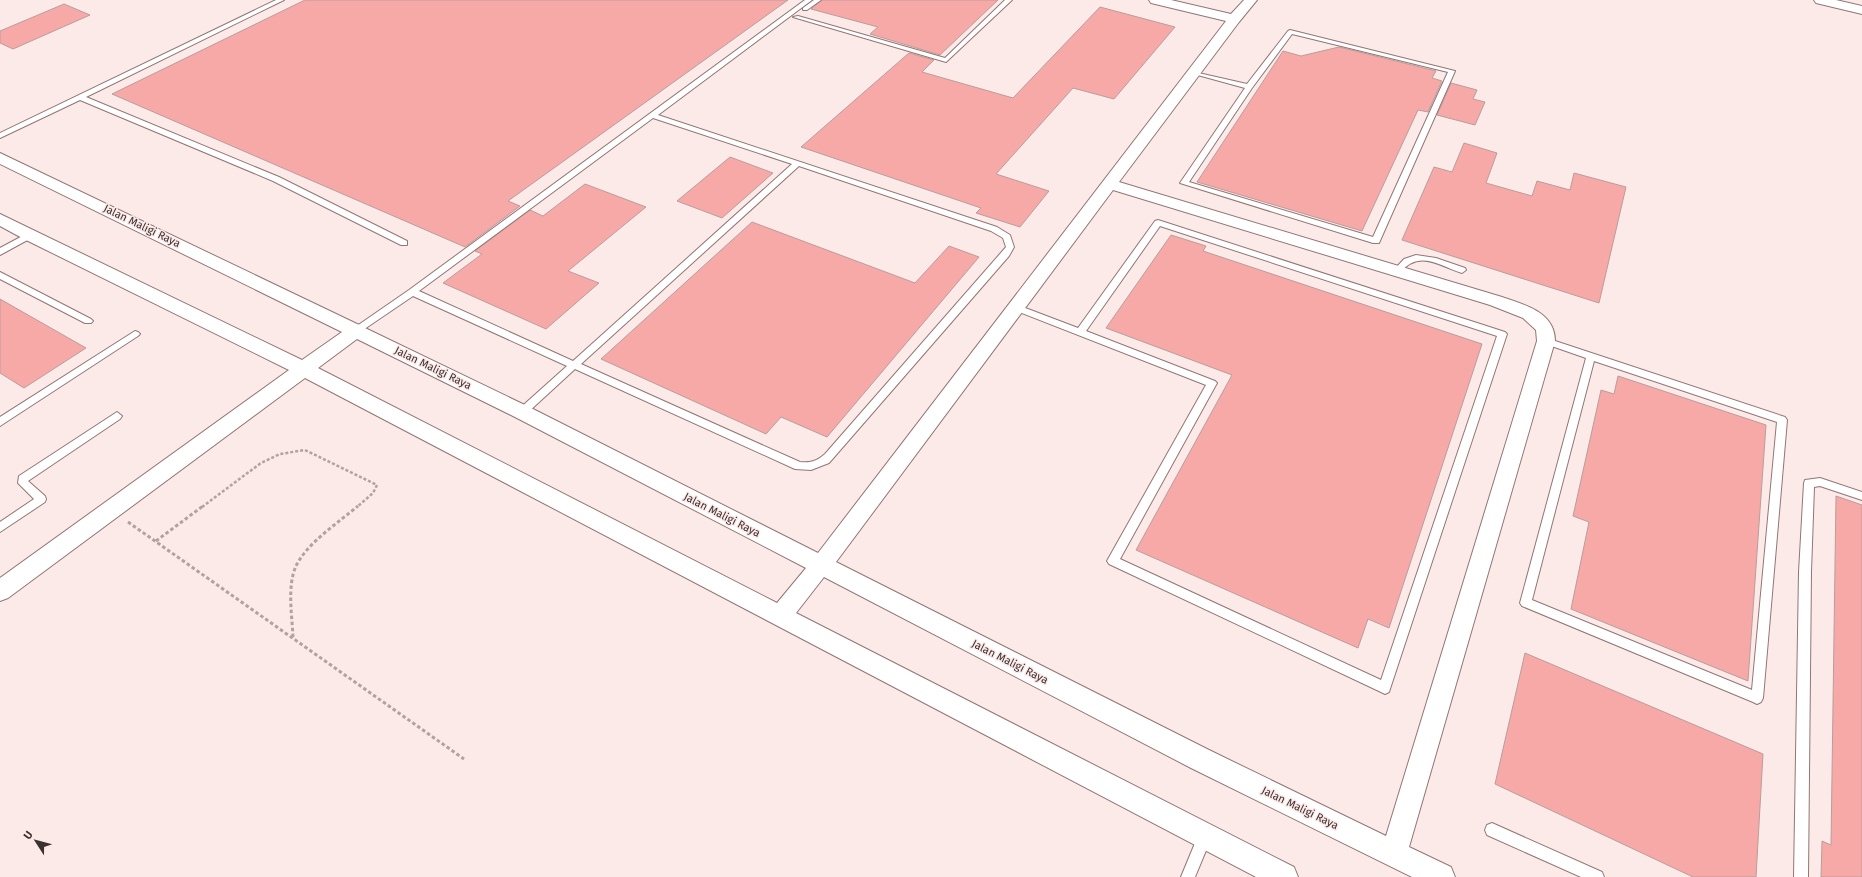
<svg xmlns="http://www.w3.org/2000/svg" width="1862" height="877" font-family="'Fira Sans',sans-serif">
	<rect width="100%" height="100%" fill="#fceae9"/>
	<g fill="#f6a9a7" stroke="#b99d9b">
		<polygon points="305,0 788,0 508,201 520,206 465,247 112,94"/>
		<polygon points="822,0 998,0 940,55 870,34 878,27 811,9"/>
		<polygon points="64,4 90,15 13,49 0,43 0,31"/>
		<polygon points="1100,7 1175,27 1114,99 1073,88 996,174 1049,191 1020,227 976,213 981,208 801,147 909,53 934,60 922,72 1013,98"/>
		<polygon points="1339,47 1436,71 1432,78 1442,81 1428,112 1418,110 1362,231 1197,182 1283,51 1301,56"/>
		<polygon points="1451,83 1477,90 1473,99 1485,102 1475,125 1437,115"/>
		<polygon points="1464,143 1497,153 1486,183 1532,196 1537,181 1570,190 1574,173 1626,187 1599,303 1402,240 1434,167 1452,172"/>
		<polygon points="730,157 773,173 722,218 677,201"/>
		<polygon points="585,184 646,207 568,271 599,283 546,329 443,283 482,254 475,251 530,210 543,216"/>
		<polygon points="752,222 915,283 949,246 979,257 827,437 781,417 766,434 601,359"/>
		<polygon points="1171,235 1206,246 1203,251 1482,344 1389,628 1368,619 1358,648 1136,550 1232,375 1106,328"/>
		<polygon points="0,299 86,348 24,388 0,373"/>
		<polygon points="1618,376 1766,425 1748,681 1571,609 1589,522 1573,516 1601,390 1614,394"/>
		<polygon points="1836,496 1862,505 1862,877 1821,877 1822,841 1831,845"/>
		<polygon points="1525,653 1763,754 1756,877 1693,877 1495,784"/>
	</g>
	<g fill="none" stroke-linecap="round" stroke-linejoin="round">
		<g stroke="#917675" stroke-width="2">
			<g id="service">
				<polygon points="276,0 284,0 86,97 279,177 407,241 407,245 401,245 273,181 80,100 0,138 0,133"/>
				<path d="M805 0H812L658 115 997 227 1010 235 1014 247 1009 256 829 463 811 470 795 469 575 369 525 415H519L517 412 519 409 567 366 413 296 360 332H354L352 330 354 328 409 290ZM653 118 792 164 573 361 419 291ZM799 166 991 231 1003 238 1006 247 825 454C817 461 811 463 800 462L581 364Z"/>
				<polygon points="814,0 821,0 807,10 803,10 803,8"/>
				<polygon points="1005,0 1012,0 946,62 793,17 798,16 945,58"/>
				<path d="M1290 30 1455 71 1379 243H1373L1180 183 1245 88 1194 74V72L1247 84 1288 31ZM1292 34 1448 72 1373 237 1189 182 1252 88Z"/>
				<path d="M1158 220 1505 332 1507 334 1389 692 1385 694 1381 692 1109 564 1107 561 1206 385 1014 310 1013 308 1014 306H1020L1078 328 1155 221ZM1160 226 1497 336 1381 680 1120 559 1217 383 1215 381 1086 331Z"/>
				<polygon points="30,232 34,235 33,237 0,255 0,248"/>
				<path d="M1416 255 1436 258 1465 268 1466 270 1462 273C1439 266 1419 249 1400 273H1394L1393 271 1404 259Z"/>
				<polygon points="0,272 91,319 93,321 91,323 85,323 0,279"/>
				<polygon points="135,331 138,332 140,334 138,336 0,426 0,417"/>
				<path d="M1546 338 1785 417 1787 420 1763 698 1761 702 1757 704 1753 702 1522 606 1520 603 1586 358 1543 343 1541 341 1543 339ZM1594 361 1777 422 1752 690 1532 600Z"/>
				<polygon points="117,412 122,416 120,419 28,481 45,496 46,499 45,502 0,532 0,522 34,499 18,483 19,476"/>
				<polygon points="1820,478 1862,492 1862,500 1820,486 1814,487 1811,572 1808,877 1794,877 1799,572 1804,483 1805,480"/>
				<polygon points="1492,823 1602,872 1604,877 1581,877 1487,835 1485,830 1487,825"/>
				<polygon points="1205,829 1210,831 1212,836 1195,877 1181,877 1200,831"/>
			</g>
		</g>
		<g stroke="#917675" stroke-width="2">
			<g id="minor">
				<path d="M1149 0H1171L1231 14 1244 0H1257L1239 22 1119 182 1502 297C1525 305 1555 312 1555 341L1409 847 1451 867 1455 877H1412L1191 768 824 577 796 613 1294 867 1298 877H1256L305 378 8 598 0 601V578L289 370 24 239 0 226V214L302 360 342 332 0 164V153L357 324 363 326 365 328 529 407 818 553 1226 21 1151 3ZM1113 190 1490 305 1523 318 1536 330 1537 341 1386 836 1209 750 836 562ZM357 339 515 417 806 568 777 603 318 368Z"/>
				<polygon points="1814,0 1836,0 1862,6 1862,14 1816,3"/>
			</g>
		</g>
		<polyline stroke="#b1a1a1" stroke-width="2.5" stroke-dasharray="3 2" stroke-linecap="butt" points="202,507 261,463 280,454 305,450 377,485 373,493 357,507"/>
		<g stroke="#b1a1a1" stroke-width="3" stroke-dasharray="3.5 2.5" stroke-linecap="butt">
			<polyline points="128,522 464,759"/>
			<polyline points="156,541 203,506"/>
			<path d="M293 637C292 615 287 586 296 566 307 543 339 522 358 506"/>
		</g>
		<use href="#service" fill="#fff" fill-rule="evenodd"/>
		<use href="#minor" fill="#fff" fill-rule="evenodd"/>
	</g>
	<g text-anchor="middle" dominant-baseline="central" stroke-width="3" stroke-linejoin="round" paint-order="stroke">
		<g font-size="11" fill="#3c3030" stroke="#fceae9">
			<text transform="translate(142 226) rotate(26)">Jalan Maligi Raya</text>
			<text transform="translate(433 368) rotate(26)">Jalan Maligi Raya</text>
			<text transform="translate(722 515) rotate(27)">Jalan Maligi Raya</text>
			<text transform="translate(1010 662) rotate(27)">Jalan Maligi Raya</text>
			<text transform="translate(1300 808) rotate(26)">Jalan Maligi Raya</text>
		</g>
	</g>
	<g transform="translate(36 841) rotate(306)" stroke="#fceae9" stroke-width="3" paint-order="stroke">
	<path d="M0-3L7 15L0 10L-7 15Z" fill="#3c3030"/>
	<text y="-6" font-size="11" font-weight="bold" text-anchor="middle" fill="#3c3030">U</text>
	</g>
</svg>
